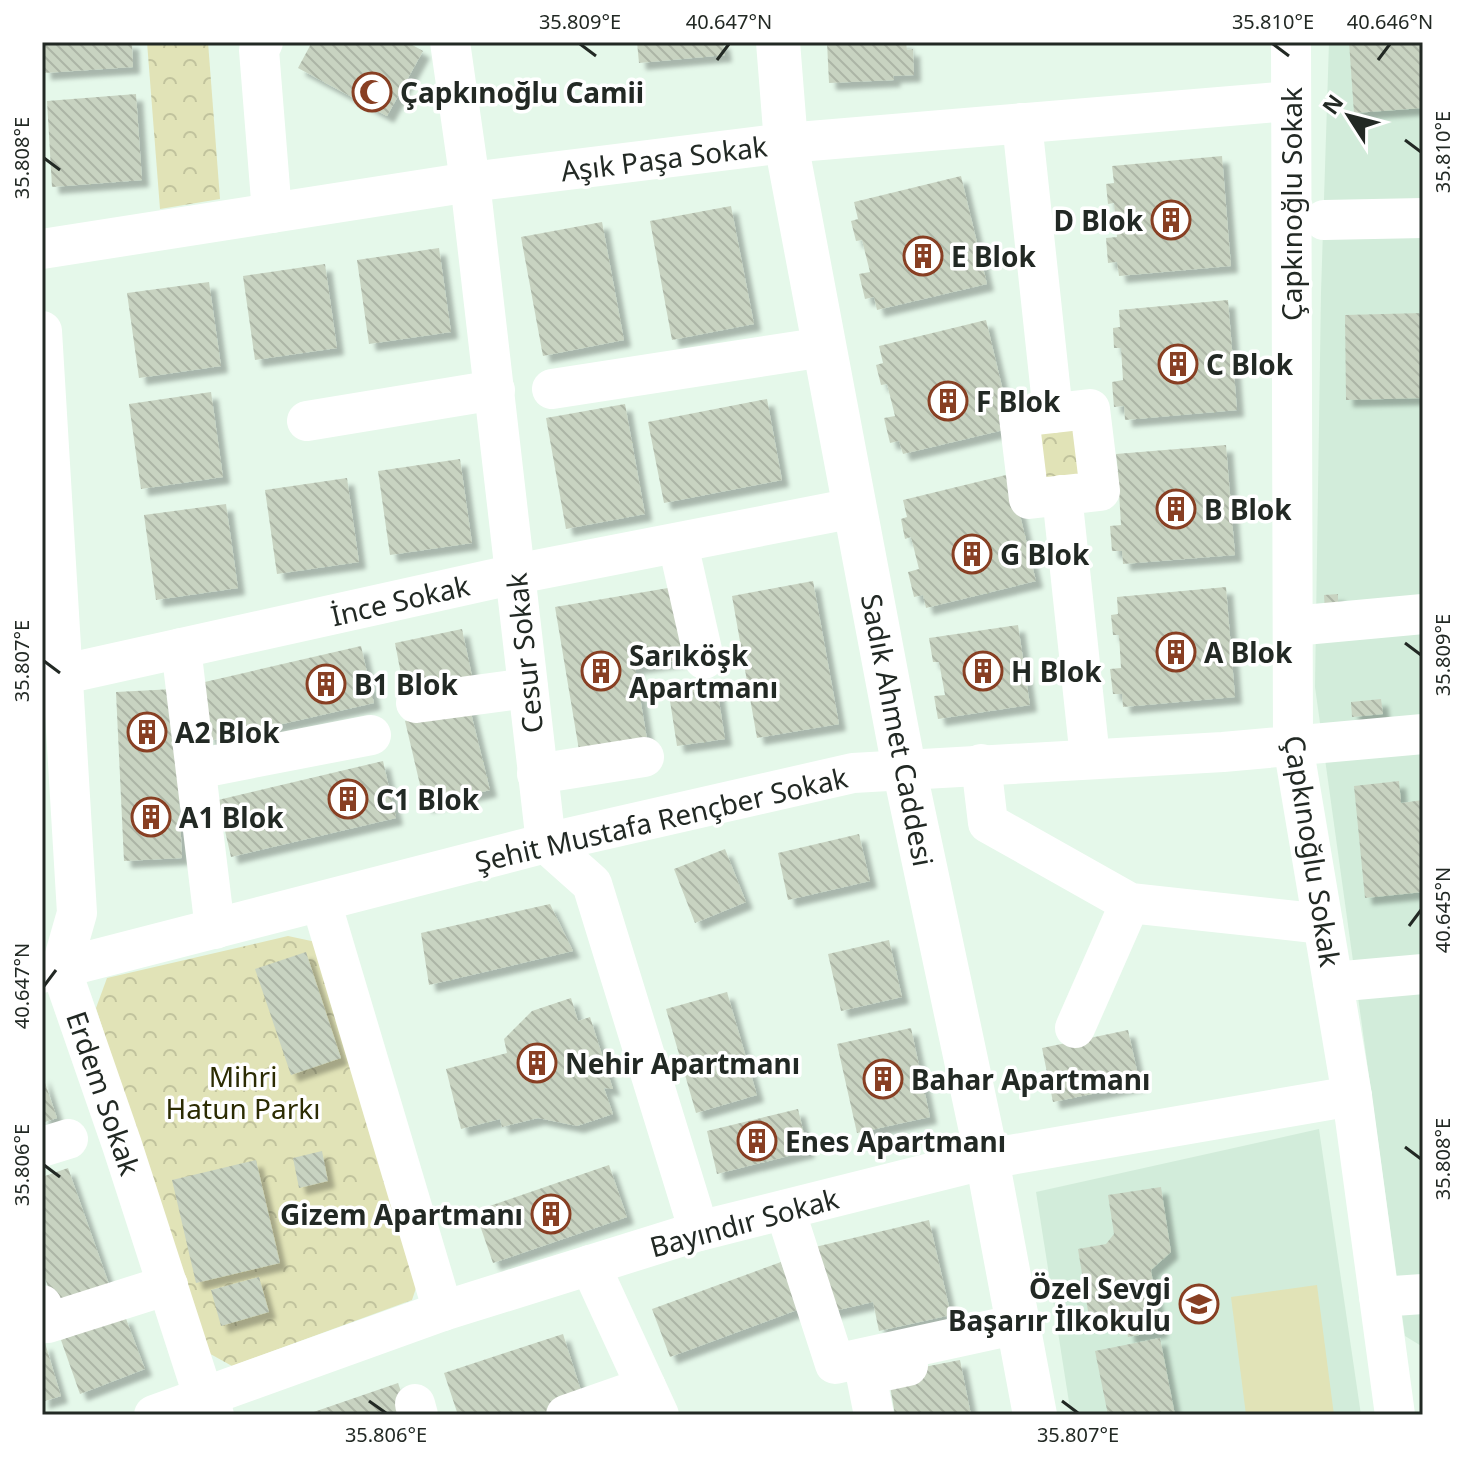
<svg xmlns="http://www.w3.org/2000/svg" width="1465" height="1457" font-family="'Noto Sans',sans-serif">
	<defs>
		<pattern id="park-crowns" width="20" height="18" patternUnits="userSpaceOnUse" patternTransform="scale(2)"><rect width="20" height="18" fill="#e1e3b7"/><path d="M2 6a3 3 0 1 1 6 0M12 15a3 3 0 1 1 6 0" fill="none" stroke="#c1c39d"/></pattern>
		<pattern id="building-back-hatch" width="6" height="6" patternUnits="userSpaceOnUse" patternTransform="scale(2)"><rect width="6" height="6" fill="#c8d3c1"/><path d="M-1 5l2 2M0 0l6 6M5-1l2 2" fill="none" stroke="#acb5a6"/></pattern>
		<filter id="shadow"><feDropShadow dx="7" dy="7" stdDeviation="2" flood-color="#0004"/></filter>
	</defs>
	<rect width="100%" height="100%" fill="#e5f8ea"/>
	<g fill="#d2ecda">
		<polygon points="1329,42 1423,42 1423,1347 1405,1336 1315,687 1321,293"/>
		<polygon points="1319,1129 1361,1415 1071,1415 1036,1192"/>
	</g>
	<g fill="url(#park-crowns)">
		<polygon points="147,42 208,42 220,199 160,209"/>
		<polygon points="1082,420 1091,479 1037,487 1028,428"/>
		<polygon points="288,936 316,942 419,1279 412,1300 232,1366 205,1351 96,1008 107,978"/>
	</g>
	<polygon fill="#e1e3b7" points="1317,1285 1334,1415 1246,1415 1231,1297"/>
	<g fill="url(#building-back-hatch)" filter="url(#shadow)">
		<polygon points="42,42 132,42 133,67 44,73"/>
		<polygon points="312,42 407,42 423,51 387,116 298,68"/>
		<polygon points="637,42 723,42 725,55 639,63"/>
		<polygon points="827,42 906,42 907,50 913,49 914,75 893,76 894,80 829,83"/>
		<polygon points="1349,42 1423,42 1423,108 1354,113"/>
		<polygon points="136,94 142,180 52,187 47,101"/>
		<polygon points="1222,156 1231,266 1119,276 1117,262 1108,263 1106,238 1117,237 1114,203 1108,204 1106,184 1114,183 1112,166"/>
		<polygon points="961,176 987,284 877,310 874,297 865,299 859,274 870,272 862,240 856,241 851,221 858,219 854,202"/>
		<polygon points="731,206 754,324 672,340 650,221"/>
		<polygon points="602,222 624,340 543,356 521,237"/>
		<polygon points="439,248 451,332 369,344 357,260"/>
		<polygon points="325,264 337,348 255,360 243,276"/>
		<polygon points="209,282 221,366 139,378 127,293"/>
		<polygon points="1228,300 1237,410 1125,420 1124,406 1114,407 1112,382 1123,380 1121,348 1114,348 1113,328 1120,327 1119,310"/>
		<polygon points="1423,313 1423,398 1346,400 1345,315"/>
		<polygon points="986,320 1012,428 903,454 899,441 890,443 884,418 895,416 887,384 881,385 876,365 883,363 879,346"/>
		<polygon points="211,392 223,477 141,489 129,404"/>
		<polygon points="767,399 782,480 664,503 648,422"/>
		<polygon points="625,404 645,514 566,529 546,418"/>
		<polygon points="1226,445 1235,555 1123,564 1122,551 1112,551 1110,526 1121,525 1119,492 1111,472 1118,471 1116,454"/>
		<polygon points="460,459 472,543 390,555 378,471"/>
		<polygon points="1010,474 1036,581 926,608 923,595 914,597 908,572 919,569 911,537 905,539 901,519 907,517 903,500"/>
		<polygon points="347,478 359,562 277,574 265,490"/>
		<polygon points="226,504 238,588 156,600 144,515"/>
		<polygon points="813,581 839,724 757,738 732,596"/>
		<polygon points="680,586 692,658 635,667 648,745 580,756 555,607"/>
		<polygon points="1226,587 1235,697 1123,707 1122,694 1113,694 1110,669 1121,668 1119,635 1113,635 1111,615 1118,614 1117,597"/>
		<polygon points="1338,594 1338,609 1325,610 1324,595"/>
		<polygon points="1018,625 1030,705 938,719 934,696 945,695 939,662 933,662 929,638"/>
		<polygon points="462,629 472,676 404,690 395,643"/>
		<polygon points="361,646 374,703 209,741 196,684"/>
		<polygon points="716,681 725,739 677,746 670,701 693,697 691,685"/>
		<polygon points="174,689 182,858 124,861 116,692"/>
		<polygon points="1381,699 1383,714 1352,717 1351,702"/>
		<polygon points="469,705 490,790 425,806 405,721"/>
		<polygon points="383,761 396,818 231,857 218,800"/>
		<polygon points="1399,781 1401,803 1423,800 1423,892 1365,898 1354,786"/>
		<polygon points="859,834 870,881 788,900 778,853"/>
		<polygon points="725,849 746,902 695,923 674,869"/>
		<polygon points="550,904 573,951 429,985 421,933"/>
		<polygon points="889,940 902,997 841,1011 828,954"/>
		<polygon points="306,952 341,1058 291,1075 255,969"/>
		<polygon points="727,992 757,1095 696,1113 666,1009"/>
		<polygon points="571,998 578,1021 590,1017 613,1089 604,1088 613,1114 577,1126 538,1118 502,1127 500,1119 461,1129 446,1069 507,1053 504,1039 532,1011"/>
		<polygon points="911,1028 930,1117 857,1133 837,1044"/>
		<polygon points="1128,1030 1140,1084 1053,1102 1042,1048"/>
		<polygon points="42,1074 57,1118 42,1123"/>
		<polygon points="798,1109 808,1151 717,1174 707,1131"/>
		<polygon points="322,1151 328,1181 299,1188 293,1158"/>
		<polygon points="256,1160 280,1263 196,1283 172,1180"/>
		<polygon points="609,1165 627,1217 493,1263 475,1211"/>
		<polygon points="68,1168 110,1287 55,1306 42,1270 42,1177"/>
		<polygon points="1161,1187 1171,1252 1151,1270 1161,1331 1128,1337 1124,1311 1089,1317 1078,1249 1106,1244 1114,1234 1108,1195"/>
		<polygon points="929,1220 951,1315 879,1331 873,1302 830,1312 815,1247"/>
		<polygon points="781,1262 797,1310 670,1357 652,1309"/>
		<polygon points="259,1277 269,1312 221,1326 211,1290"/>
		<polygon points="125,1316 145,1369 80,1394 61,1340"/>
		<polygon points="563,1334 584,1400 537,1415 458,1415 444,1373"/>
		<polygon points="1160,1338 1175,1415 1108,1415 1095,1351"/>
		<polygon points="45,1343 61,1396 42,1402 42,1344"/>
		<polygon points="960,1360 971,1415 895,1415 888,1374"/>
		<polygon points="398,1383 409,1415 305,1415"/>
	</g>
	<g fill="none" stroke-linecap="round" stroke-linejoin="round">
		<g stroke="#fff" stroke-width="40">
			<polyline points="263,42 259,50 272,213"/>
			<polyline points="450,42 470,182 546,843 592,884 699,1231"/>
			<polyline points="1291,42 1293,745 1352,1096 1395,1415"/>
			<polyline points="1022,123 1053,413"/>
			<polyline points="1324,220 1423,218"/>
			<polyline points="42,249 470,182 786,143 1290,101"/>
			<polyline points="42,331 77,913 61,969 122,1145 204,1398 214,1415"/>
			<polyline points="552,389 824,347"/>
			<polygon points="1090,409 1100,491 1029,499 1019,417"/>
			<polyline points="307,421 495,390"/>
			<polyline points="1062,495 1090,758"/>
			<polyline points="678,544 704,659"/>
			<polyline points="1293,626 1423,614"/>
			<polyline points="181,648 215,929"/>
			<polyline points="42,679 516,574 854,508"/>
			<polyline points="416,703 528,688"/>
			<polyline points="981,764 988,823 1130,903 1323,924"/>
			<polyline points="196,769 371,735"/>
			<polyline points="537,774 644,757"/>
			<polyline points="321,902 443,1311"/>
			<polyline points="42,973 546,843 853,773 1223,752 1423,734"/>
			<polyline points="1333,982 1423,974"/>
			<polyline points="1075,1028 1130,903"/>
			<polyline points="42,1147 68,1139"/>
			<polyline points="785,1210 835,1364 1018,1324"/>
			<polyline points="590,1265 659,1415"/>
			<polyline points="1379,1297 1423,1294"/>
			<polyline points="42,1305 48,1323 168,1285"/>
			<polyline points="415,1404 418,1415"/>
			<polyline points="154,1415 443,1311 699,1231 987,1159 1352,1096"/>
			<polyline points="566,1415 646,1387"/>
			<polyline points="874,1415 866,1375 908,1366"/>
		</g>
		<polyline stroke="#fff" stroke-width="44" points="778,42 786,143 904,768 987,1159 1035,1415"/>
	</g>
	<path fill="none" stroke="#222924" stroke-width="3" d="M580 44 596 56M1273 44 1289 56M717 60 729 44M1378 60 1390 44M1405 140 1421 152M44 158 60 170M1405 643 1421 655M44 661 60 673M1409 926 1421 910M44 986 56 970M1405 1147 1421 1159M44 1165 60 1177M369 1401 386 1413M1062 1401 1078 1413"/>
	<defs>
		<g id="mosque-ring" transform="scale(2)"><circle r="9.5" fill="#fff" stroke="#883f23" stroke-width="1.5"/><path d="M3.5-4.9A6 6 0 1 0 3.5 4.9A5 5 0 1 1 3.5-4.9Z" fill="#883f23"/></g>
		<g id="building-ring" transform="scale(2)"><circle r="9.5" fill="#fff" stroke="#883f23" stroke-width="1.5"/><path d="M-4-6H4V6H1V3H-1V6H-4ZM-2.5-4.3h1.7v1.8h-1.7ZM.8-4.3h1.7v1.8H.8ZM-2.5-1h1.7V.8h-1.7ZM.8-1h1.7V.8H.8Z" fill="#883f23"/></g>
		<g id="school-ring" transform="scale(2)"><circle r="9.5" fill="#fff" stroke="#883f23" stroke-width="1.5"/><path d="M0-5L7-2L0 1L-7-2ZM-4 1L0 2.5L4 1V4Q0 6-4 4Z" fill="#883f23"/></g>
	</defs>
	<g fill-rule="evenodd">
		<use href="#mosque-ring" x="372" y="92"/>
		<use href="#building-ring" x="1171" y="220"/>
		<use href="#building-ring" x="923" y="256"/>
		<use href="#building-ring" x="1178" y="364"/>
		<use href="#building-ring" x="948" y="401"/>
		<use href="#building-ring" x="1176" y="509"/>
		<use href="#building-ring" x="972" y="554"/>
		<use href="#building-ring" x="1176" y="652"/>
		<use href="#building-ring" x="601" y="671"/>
		<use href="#building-ring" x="983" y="671"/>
		<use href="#building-ring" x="326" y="684"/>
		<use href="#building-ring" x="147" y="732"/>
		<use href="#building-ring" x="348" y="799"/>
		<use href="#building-ring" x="151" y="817"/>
		<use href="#building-ring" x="537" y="1063"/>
		<use href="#building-ring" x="883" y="1079"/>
		<use href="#building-ring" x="757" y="1141"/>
		<use href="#building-ring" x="551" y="1214"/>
		<use href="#school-ring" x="1199" y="1304"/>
	</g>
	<g text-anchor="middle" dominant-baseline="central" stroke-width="7" stroke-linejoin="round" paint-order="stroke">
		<g font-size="28" font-weight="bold" fill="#222924" stroke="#fff" text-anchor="start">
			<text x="400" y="92">Çapkınoğlu Camii</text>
			<text x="1143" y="220" text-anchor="end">D Blok</text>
			<text x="951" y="256">E Blok</text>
			<text x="1206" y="364">C Blok</text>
			<text x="976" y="401">F Blok</text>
			<text x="1204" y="509">B Blok</text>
			<text x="1000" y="554">G Blok</text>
			<text x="1204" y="652">A Blok</text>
			<text x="629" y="655">Sarıköşk<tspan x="629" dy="32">Apartmanı</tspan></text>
			<text x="1011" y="671">H Blok</text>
			<text x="354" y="684">B1 Blok</text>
			<text x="175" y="732">A2 Blok</text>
			<text x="376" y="799">C1 Blok</text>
			<text x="179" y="817">A1 Blok</text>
			<text x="565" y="1063">Nehir Apartmanı</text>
			<text x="911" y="1079">Bahar Apartmanı</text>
			<text x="785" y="1141">Enes Apartmanı</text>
			<text x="523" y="1214" text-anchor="end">Gizem Apartmanı</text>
			<text x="1171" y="1288" text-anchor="end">Özel Sevgi<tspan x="1171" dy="32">Başarır İlkokulu</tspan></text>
		</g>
		<g font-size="28" fill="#222924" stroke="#fff">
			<text transform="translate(664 158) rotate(-7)">Aşık Paşa Sokak</text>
			<text transform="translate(1291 204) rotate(-90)">Çapkınoğlu Sokak</text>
			<text transform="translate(400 600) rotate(-13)">İnce Sokak</text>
			<text transform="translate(524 653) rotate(-96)">Cesur Sokak</text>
			<text transform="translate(898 730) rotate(79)">Sadık Ahmet Caddesi</text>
			<text transform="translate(661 819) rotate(-13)">Şehit Mustafa Rençber Sokak</text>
			<text transform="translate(1313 851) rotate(81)">Çapkınoğlu Sokak</text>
			<text transform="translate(104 1093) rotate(71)">Erdem Sokak</text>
			<text transform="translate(744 1222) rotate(-15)">Bayındır Sokak</text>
		</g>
		<g font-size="28" fill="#2c2c03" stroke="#fff">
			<text x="243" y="1076">Mihri<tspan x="243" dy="32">Hatun Parkı</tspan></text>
		</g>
	</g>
	<rect width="1465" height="1457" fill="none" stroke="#ffffff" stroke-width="88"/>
	<g transform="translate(1349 116) rotate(306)" stroke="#ffffff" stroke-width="6" paint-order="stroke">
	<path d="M0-6L14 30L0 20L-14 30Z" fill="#222924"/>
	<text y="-12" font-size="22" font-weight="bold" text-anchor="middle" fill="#222924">N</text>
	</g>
	<rect x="44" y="44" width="1377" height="1369" fill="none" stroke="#222924" stroke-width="3"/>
	<g font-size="20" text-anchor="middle" fill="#222924">
		<text x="580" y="29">35.809°E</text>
		<text x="729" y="29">40.647°N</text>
		<text x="1273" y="29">35.810°E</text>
		<text x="1390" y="29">40.646°N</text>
		<text transform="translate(1443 152) rotate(-90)" y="7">35.810°E</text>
		<text transform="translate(22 158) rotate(-90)" y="7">35.808°E</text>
		<text transform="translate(1443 655) rotate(-90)" y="7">35.809°E</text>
		<text transform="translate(22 661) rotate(-90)" y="7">35.807°E</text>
		<text transform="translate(1443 910) rotate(-90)" y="7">40.645°N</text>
		<text transform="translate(22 986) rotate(-90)" y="7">40.647°N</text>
		<text transform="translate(1443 1159) rotate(-90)" y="7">35.808°E</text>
		<text transform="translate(22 1165) rotate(-90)" y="7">35.806°E</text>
		<text x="386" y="1442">35.806°E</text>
		<text x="1078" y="1442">35.807°E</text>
	</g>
</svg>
